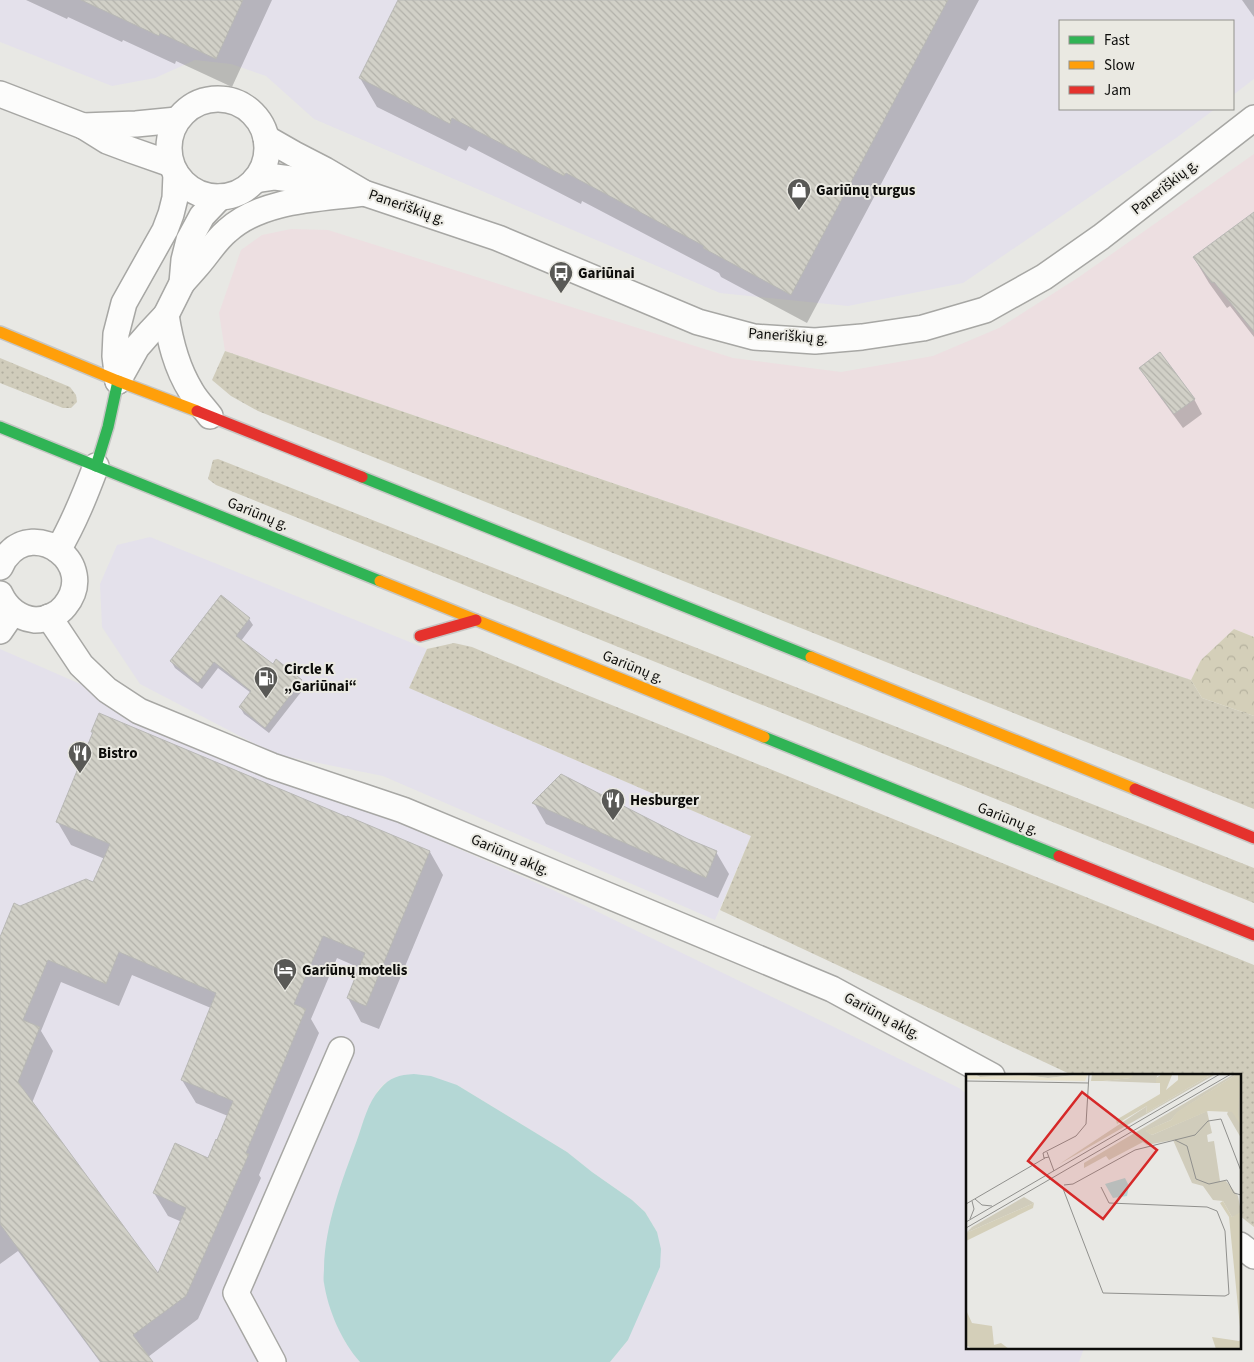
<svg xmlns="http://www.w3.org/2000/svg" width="1254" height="1362" font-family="'Source Sans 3',sans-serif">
	<defs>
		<pattern id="grass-dots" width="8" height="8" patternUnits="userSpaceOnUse" patternTransform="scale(1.25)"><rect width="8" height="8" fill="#d0ccbb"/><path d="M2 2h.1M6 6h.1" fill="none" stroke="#b1ae9f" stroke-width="1.8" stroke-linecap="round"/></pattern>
		<pattern id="forest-crowns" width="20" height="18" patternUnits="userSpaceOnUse" patternTransform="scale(1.25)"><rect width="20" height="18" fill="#d4cfb9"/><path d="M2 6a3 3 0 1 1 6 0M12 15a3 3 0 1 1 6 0" fill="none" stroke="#b5b19e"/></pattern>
		<pattern id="building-back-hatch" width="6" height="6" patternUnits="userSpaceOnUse" patternTransform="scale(1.25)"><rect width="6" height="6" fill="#d1d0c7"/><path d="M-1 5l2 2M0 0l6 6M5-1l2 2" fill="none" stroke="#b2b1aa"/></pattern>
	</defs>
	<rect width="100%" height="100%" fill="#e8e8e4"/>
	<g fill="#e4e1eb">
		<polygon points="0,0 1254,0 1254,79 1233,95 1233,21 1060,21 1060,109 1215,109 1176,138 963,283 848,306 720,293 314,119 266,76 231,64 195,60 155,78 112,86 0,42"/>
		<polygon points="150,537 427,649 410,688 751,836 715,920 383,776 274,754 140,684 102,627 100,584 117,545"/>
		<polygon points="0,649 553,890 959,1088 968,1095 968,1348 1084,1348 1079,1362 610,1362 628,1340 657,1232 645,1212 632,1200 592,1172 567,1152 457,1085 385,1083 378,1090 368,1109 347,1168 331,1218 325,1254 332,1312 344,1340 360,1362 0,1362"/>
	</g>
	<polygon fill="#eddfe1" points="1254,154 1254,637 1234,629 1201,660 1191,680 225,351 219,313 241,250 262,235 291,229 328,230 733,358 841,372 933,356 999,328 1079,277"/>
	<g fill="url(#grass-dots)">
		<polygon points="225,351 1191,680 1202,698 1254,716 1254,809 258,411 231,396 212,380"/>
		<polygon points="0,358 70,387 76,395 77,402 71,408 63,408 0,383"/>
		<polygon points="218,459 1254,868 1254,903 216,485 208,479 213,460"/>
		<polygon points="454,643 472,647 582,693 1254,965 1254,1227 1240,1216 1240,1076 1074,1076 720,910 751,836 409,688 427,649"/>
	</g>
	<polygon fill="url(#forest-crowns)" points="1234,629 1254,637 1254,716 1202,698 1191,680 1201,660"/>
	<path fill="#b4d7d5" d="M414 1074 431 1076 457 1085 567 1152 592 1172 632 1200 645 1212 657 1232 661 1249 660 1267 628 1340 610 1362H360C342 1342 328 1310 324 1283 323 1279 324 1273 324 1268 325 1224 342 1181 357 1140 363 1123 368 1102 380 1089 390 1077 399 1075 414 1074Z"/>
	<g fill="#0003" fill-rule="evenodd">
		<polygon points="26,0 272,0 232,87 176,61 175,64 123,40 122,42 68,17 67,19"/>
		<polygon points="400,0 979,0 807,323 721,277 719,273 582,201 581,204 469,146 466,151 377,107 360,78"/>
		<polygon points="1242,0 1254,0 1254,17"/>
		<polygon points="1254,213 1254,337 1230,306 1227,308 1209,283 1194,258"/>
		<polygon points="1141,368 1194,399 1202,414 1183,428 1149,382"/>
		<polygon points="249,619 253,625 241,641 273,665 301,681 305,687 269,733 244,714 240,707 251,693 218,668 202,689 175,668 171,661"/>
		<polygon points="534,803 688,840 716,852 729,874 718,898 546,824"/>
		<path d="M57 821 430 852 443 875 379 1029 361 1022 348 998 360 968 337 958 311 1019 319 1033 259 1175 261 1178 198 1319 148 1357 152 1362H100L18 1251 0 1264V940L20 907 94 884 105 859 71 845ZM132 975 211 1008 182 1080 196 1103 228 1116 208 1159 154 1193 168 1216 182 1222 158 1275 32 1103 53 1051 41 1031 61 982 119 1006Z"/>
	</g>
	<g fill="url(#building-back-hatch)" stroke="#b8b8b5" fill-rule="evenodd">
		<polygon points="81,0 243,0 216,59 160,33 159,36"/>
		<polygon points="398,0 948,0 791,295 703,248 704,246 566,173 564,176 452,118 450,124 359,78"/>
		<polygon points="1254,212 1254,332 1214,282 1212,283 1193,257"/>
		<polygon points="1160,352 1195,399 1174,414 1139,368"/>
		<polygon points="221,595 250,618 236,636 273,664 276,659 302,680 265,728 239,707 251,691 214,662 198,683 170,661"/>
		<path d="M99 713 347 817V816L430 851 366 1006 347 998 365 953 323 936 294 1004 306 1009 246 1153 249 1154 186 1296 133 1335 153 1362H101L0 1224V937L14 903 20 906 86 879 93 882 110 844 56 822 93 732H91ZM119 952 216 993 181 1080 233 1101 217 1140 216 1139 208 1158 175 1143 153 1193 186 1208 158 1273 18 1082 40 1027 23 1020 48 960 106 984Z"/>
		<polygon points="561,774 688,839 717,851 706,878 532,803"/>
	</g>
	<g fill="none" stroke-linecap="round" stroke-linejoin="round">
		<g stroke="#a7a7a4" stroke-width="28">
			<g id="street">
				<polyline points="0,94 83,126 107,141 131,150 171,164"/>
				<circle cx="218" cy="148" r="49"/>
				<polyline points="83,126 136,124 177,120"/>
				<polyline points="266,138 294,154 325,170 364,193 498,238 698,322 754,337 815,341 862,337 923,328 985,310 1044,277 1101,237 1254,118"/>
				<polyline points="255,180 275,177 299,180 342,189"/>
				<path d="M182 283C187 277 192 272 197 266 207 255 215 241 227 231 262 199 319 199 364 193"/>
				<path d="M166 315C170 341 176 367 191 391 196 400 204 408 210 416"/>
				<polyline points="118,381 115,356 116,334 124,303 165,230 171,214 175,198 176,174"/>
				<polyline points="118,381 137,347 151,331 166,315 182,283 184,260 189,240 202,216 220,197"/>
				<path d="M58 550C74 523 85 495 96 466"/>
				<path d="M0 567C2 564 3 560 6 557 35 518 99 564 65 606 58 615 46 620 35 620 18 618 7 609 0 594"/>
				<polyline points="49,617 81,665 107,690 139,711 272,766 403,810 832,989 992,1076"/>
				<polyline points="0,631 13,612"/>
				<polyline points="1240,1245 1254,1256"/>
				<polyline points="273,1362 236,1293 341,1050"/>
			</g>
		</g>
		<g stroke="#c6c6c4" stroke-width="14">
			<g id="fast">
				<polyline points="0,427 380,581"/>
				<polyline points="96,466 108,427 118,381"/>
				<polyline points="362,477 811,657"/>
				<polyline points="764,737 1059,856"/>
			</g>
		</g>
		<g stroke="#c6c6c4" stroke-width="14">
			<g id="slow">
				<polyline points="0,332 118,381 197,411"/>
				<polyline points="380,581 764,737"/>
				<polyline points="811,657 1135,789"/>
			</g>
		</g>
		<g stroke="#c6c6c4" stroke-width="14">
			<g id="jam">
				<polyline points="197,411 362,477"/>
				<polyline points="420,636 476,620"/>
				<polyline points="1135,789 1254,838"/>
				<polyline points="1059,856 1254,935"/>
			</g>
		</g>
		<use href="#street" stroke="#fcfcfb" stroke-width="25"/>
		<use href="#fast" stroke="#30b455" stroke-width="11"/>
		<use href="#slow" stroke="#ff9f0a" stroke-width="11"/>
		<use href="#jam" stroke="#e5322d" stroke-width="11"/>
	</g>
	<defs>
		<g id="shop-pin" transform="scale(1.25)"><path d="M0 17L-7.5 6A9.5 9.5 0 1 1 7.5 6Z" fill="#595956" stroke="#eae9e2"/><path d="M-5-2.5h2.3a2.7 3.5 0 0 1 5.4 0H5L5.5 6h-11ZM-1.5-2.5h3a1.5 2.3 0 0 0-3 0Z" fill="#fff"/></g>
		<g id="bus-pin" transform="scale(1.25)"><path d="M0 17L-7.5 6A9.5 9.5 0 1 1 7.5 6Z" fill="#595956" stroke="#eae9e2"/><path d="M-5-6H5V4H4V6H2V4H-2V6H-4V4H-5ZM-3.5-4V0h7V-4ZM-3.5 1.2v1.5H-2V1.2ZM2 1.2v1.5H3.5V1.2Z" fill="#fff"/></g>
		<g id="fuel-pin" transform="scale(1.25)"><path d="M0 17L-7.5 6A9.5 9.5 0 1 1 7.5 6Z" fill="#595956" stroke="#eae9e2"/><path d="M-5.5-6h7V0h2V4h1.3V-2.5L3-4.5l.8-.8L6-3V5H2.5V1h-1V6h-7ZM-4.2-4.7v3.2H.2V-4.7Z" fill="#fff"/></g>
		<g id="restaurant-pin" transform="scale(1.25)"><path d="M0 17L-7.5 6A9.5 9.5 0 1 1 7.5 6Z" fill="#595956" stroke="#eae9e2"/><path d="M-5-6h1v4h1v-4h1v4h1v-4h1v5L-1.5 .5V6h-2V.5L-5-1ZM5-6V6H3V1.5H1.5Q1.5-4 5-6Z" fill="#fff"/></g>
		<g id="hotel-pin" transform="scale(1.25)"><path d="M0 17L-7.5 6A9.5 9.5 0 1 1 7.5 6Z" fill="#595956" stroke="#eae9e2"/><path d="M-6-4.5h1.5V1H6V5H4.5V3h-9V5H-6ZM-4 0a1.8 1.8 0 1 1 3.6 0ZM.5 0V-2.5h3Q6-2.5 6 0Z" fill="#fff"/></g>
	</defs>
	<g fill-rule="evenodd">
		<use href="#shop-pin" x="799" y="190"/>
		<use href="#bus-pin" x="561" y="273"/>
		<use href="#fuel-pin" x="266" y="678"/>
		<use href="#restaurant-pin" x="80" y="753"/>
		<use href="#restaurant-pin" x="613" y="800"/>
		<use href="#hotel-pin" x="285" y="970"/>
	</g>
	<g text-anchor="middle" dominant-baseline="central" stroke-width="4" stroke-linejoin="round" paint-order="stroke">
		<g font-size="15" fill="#0c0c0a" stroke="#eae9e2">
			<text transform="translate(1165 187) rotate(-38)">Paneriškių g.</text>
			<text transform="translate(407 207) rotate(19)">Paneriškių g.</text>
			<text transform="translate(788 336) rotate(4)">Paneriškių g.</text>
			<text transform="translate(258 514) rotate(22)">Gariūnų g.</text>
			<text transform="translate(633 667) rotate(22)">Gariūnų g.</text>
			<text transform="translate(1008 819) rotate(22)">Gariūnų g.</text>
			<text transform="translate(510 855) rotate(23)">Gariūnų aklg.</text>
			<text transform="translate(882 1016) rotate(28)">Gariūnų aklg.</text>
		</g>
		<g font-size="15" font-weight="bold" fill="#0c0c0a" stroke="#eae9e2" text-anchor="start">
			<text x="816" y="190">Gariūnų turgus</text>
			<text x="578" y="273">Gariūnai</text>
			<text x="284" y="669">Circle K<tspan x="284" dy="17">„Gariūnai“</tspan></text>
			<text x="98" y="753">Bistro</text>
			<text x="630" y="800">Hesburger</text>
			<text x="302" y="970">Gariūnų motelis</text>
		</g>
	</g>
	<g transform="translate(966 1074)">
		<rect width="275" height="275" fill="#e8e8e4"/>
		<path d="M9 0H116L82 4 58 1 14 3ZM167 0H196L191 2 190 9 137 7 164 4ZM246 0H250L92 91 181 32 180 39ZM268 0H271L212 38 205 46 180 57 186 61 241 37 246 59 241 61 242 68 248 67 254 107H260L272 122 275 138 270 142 266 143 257 127 247 126 237 112 226 109 207 66 181 71 177 68 143 86 140 82 118 94V89ZM275 5V64L261 40ZM58 123 68 129 0 159 6 153Z" fill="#d0ccbb"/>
		<path d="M126 0H167L166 4 137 7H125ZM196 0 206 1 200 16 212 6V0H246L180 39 181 32 151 50 150 46 194 20V9H190V4ZM271 0H275L272 40 275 51 266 38 242 37 186 61 179 57 205 46 211 38ZM257 127 266 143 275 138V263L263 143 254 129ZM68 129 67 134 0 167V159ZM0 236 6 249 26 252 28 271 35 269 43 275H6L0 271ZM246 263 273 267 275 265V275H250Z" fill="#d4cfb9"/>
		<path d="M6 0 14 3 58 1 82 4 122 0 119 7 0 5V1Z" fill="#e9e3cd"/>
		<path d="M159 104 163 112 161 122 147 124 139 110Z" fill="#b4d7d5"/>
		<path fill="none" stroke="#90908d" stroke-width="1" d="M0 7 123 9M209 66 221 72 230 105 243 110 261 106 268 119 275 121M81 78 88 97M83 83 78 84 77 79 110 62 120 50 123 0M98 111 107 110 169 76 229 61 242 47 255 45 275 97M96 112 137 219 259 222 263 220 259 157 251 137 241 133 143 129 135 113M9 125 16 131 26 132M0 130 79 84M4 145 8 135 6 127M0 148 254 0M0 154 265 0"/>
		<path fill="#d62828" fill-opacity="0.15" stroke="#d62828" stroke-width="2.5" d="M116 18 191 76 137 145 62 87Z"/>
		<rect width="275" height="275" fill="none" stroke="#0c0c0a" stroke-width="2.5"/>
	</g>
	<rect x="1059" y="20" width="175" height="90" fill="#eae9e2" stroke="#91918c"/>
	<rect x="1069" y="36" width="25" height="8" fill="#30b455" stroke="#91918c"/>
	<text x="1104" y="45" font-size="15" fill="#0c0c0a">Fast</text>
	<rect x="1069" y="61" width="25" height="8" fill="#ff9f0a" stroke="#91918c"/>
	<text x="1104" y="70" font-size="15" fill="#0c0c0a">Slow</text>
	<rect x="1069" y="86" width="25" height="8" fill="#e5322d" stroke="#91918c"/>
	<text x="1104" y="95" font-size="15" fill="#0c0c0a">Jam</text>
</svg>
